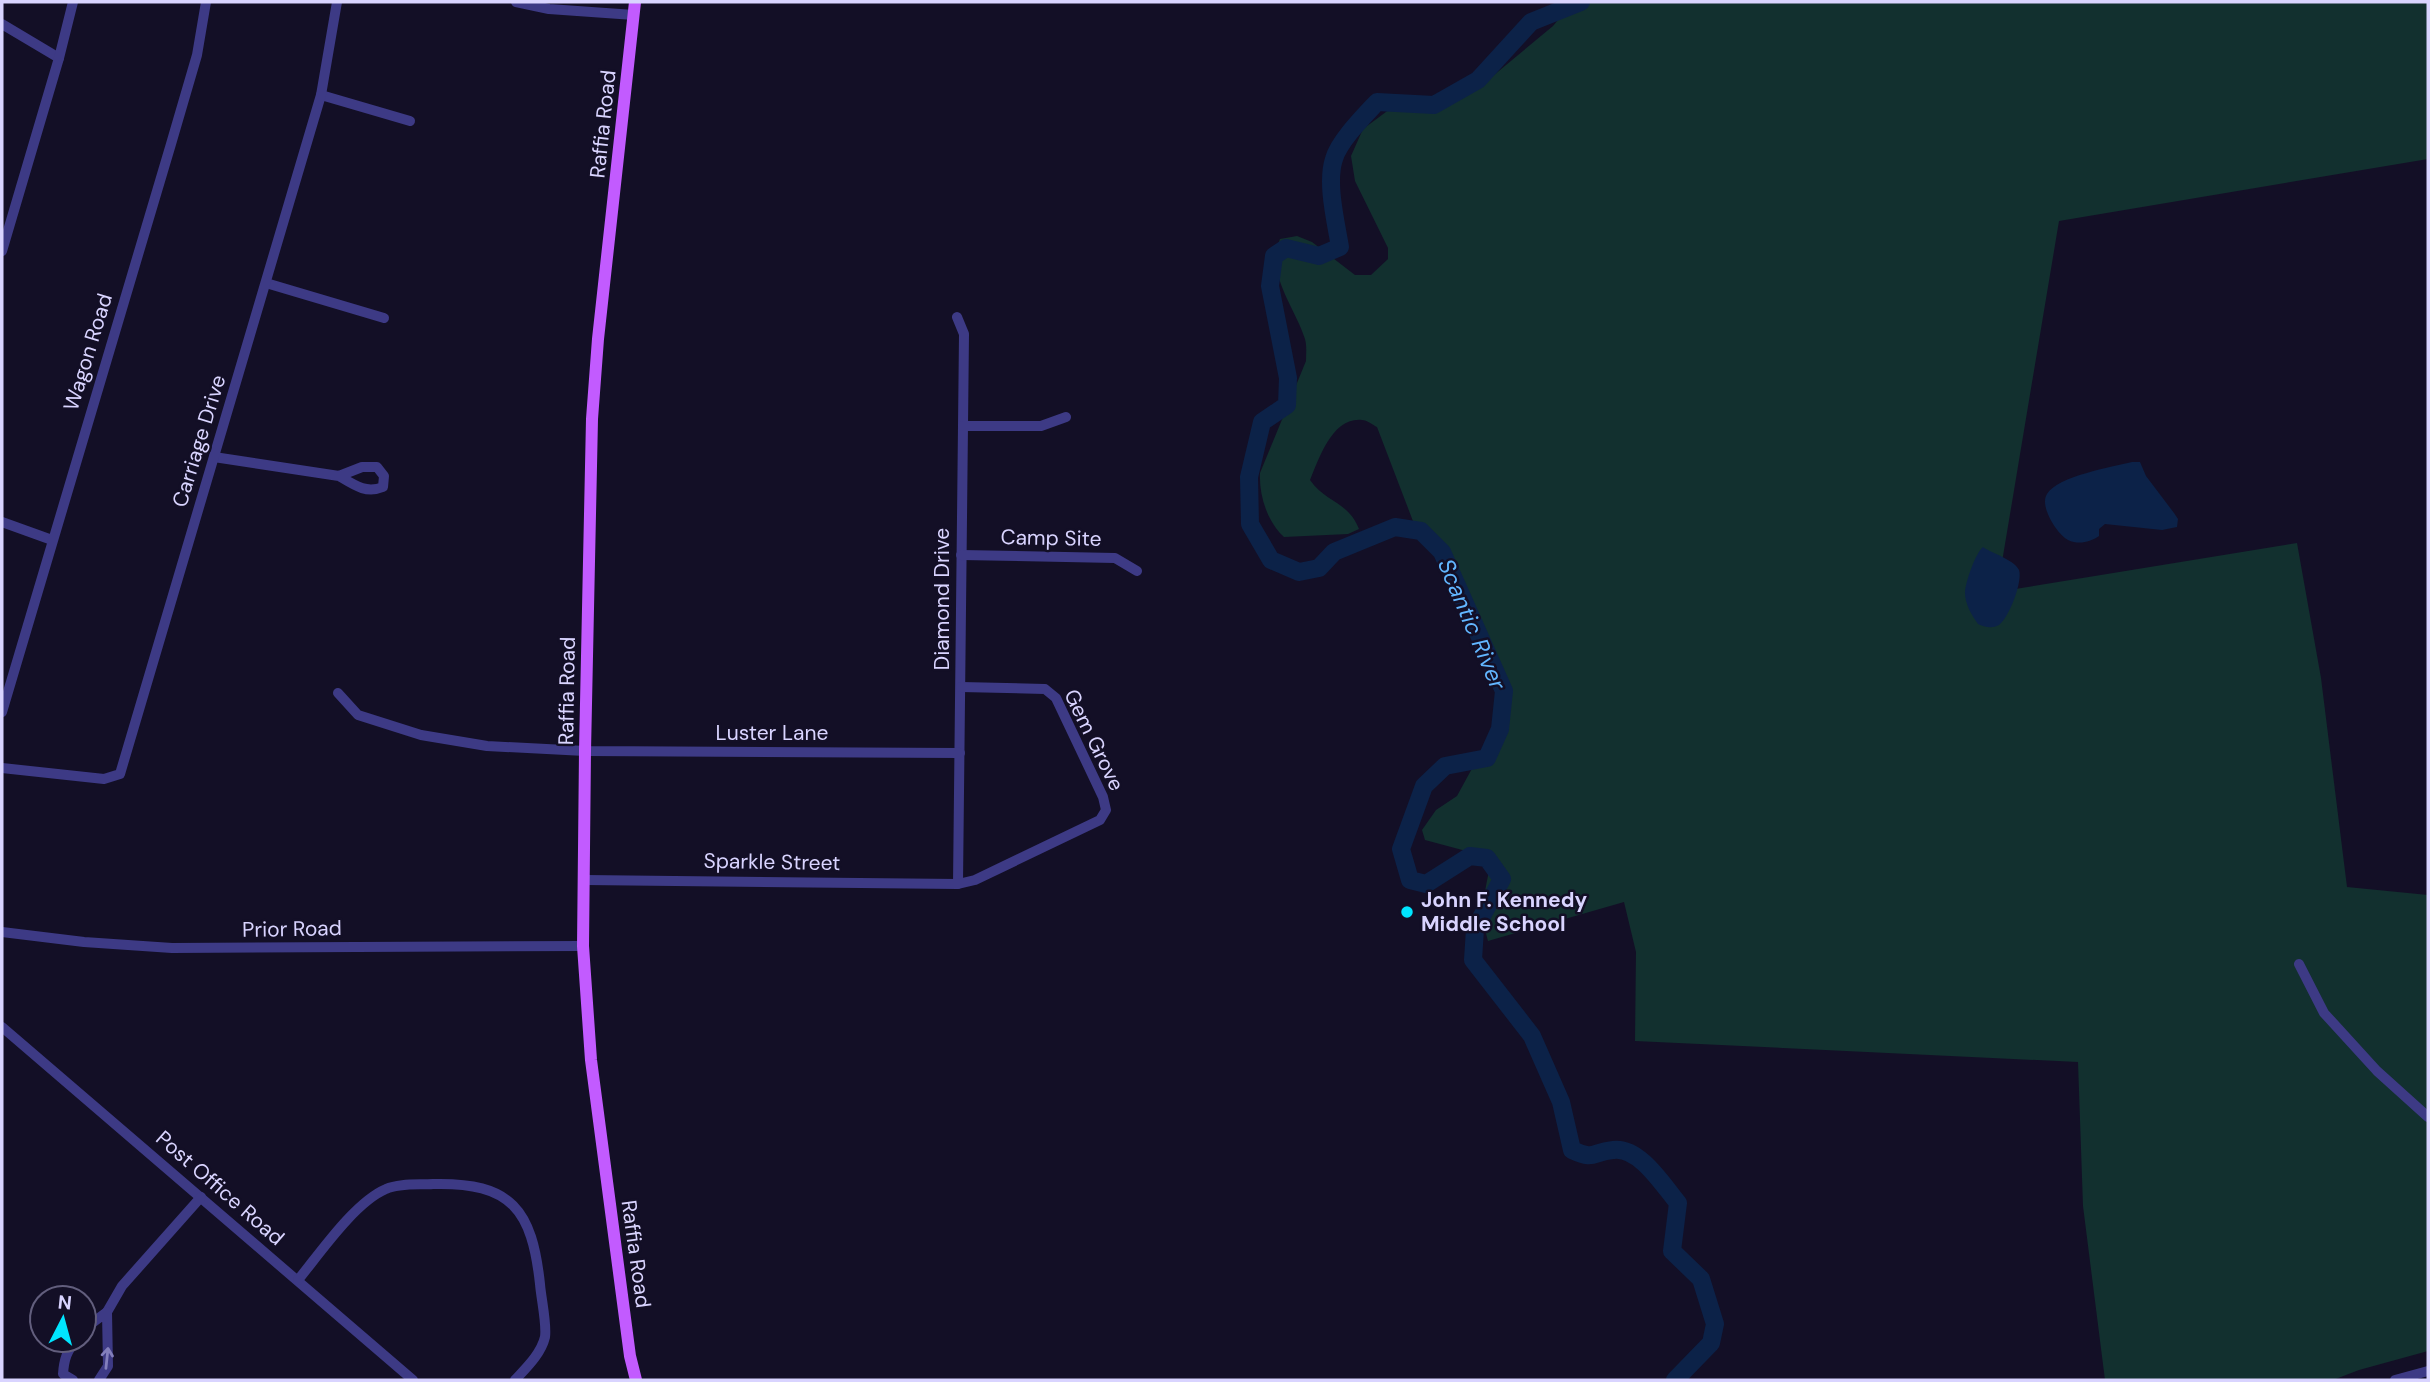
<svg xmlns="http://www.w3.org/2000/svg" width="2430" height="1382" viewBox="0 0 2430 1382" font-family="'DM Sans',sans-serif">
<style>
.green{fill:#12302f}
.water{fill:#0c2248}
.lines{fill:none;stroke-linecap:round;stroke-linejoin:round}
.river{stroke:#0c2248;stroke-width:18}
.minor{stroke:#3d3a85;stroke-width:10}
.major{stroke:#c25bff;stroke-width:12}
.oneway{stroke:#837fbc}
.poi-dot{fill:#00e5ff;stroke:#130f26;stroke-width:2.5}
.labels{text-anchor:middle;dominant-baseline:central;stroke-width:5;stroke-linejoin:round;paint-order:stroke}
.street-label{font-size:21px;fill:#d9d4ff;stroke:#130f26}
.poi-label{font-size:21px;font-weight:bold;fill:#d9d4ff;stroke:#130f26;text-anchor:start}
.water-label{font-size:23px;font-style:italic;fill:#62b6ff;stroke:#130f26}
</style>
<rect width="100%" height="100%" fill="#130f26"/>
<path class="green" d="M1573 2H2428V159L2059 221 1997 592 2297 543 2321 678 2347 887 2428 895V1351L2359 1370 2333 1380H2105L2083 1206 2078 1062 1635 1041 1636 952 1624 902 1488 941C1480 915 1484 893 1490 867L1481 855 1425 840 1422 830 1436 810 1457 796 1481 752 1499 745 1508 732V715L1494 653 1474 611 1452 584 1450 574 1416 529 1377 427C1373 425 1367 420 1362 420 1332 417 1319 459 1310 480 1326 503 1348 501 1359 529L1348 534 1284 537C1267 521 1259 496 1260 473L1306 361C1306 354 1307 346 1305 339 1295 307 1265 273 1280 239L1297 236 1312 242 1355 275H1371L1388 259V248L1355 181 1351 156 1363 129 1390 109 1426 99 1464 94 1494 75 1553 26Z"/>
<g class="water">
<path d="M2132 462H2140L2146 476 2174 513 2178 519 2177 527 2162 530 2105 524 2099 529V536C2090 542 2079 545 2068 540 2057 534 2039 506 2047 494 2058 476 2112 467 2132 462Z"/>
<path d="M1983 547C1991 553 2015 560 2019 570 2023 581 2009 618 1999 625 1992 629 1984 627 1978 624 1972 616 1965 604 1965 593 1965 583 1976 552 1983 547Z"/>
</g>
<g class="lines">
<path class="river" d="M1581 2 1531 22 1478 80 1434 105 1377 102C1364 116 1339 141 1334 159 1326 183 1336 222 1340 247L1319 256 1286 248 1274 256 1270 286 1288 378 1287 405 1262 422 1249 477 1250 524 1271 560 1299 572 1319 568 1334 552 1395 527 1421 531 1442 552 1504 691 1500 729 1487 758 1445 766 1424 786 1401 849 1410 880 1426 884 1470 856 1487 858 1502 879 1475 929 1473 960 1532 1036 1561 1102 1572 1150C1596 1161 1591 1152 1613 1150 1639 1146 1663 1185 1678 1203L1672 1251 1701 1279 1715 1324 1711 1343 1675 1380"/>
<g class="minor">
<polyline points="516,2 549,9 634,15"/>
<polyline points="2,24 59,58"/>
<polyline points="321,95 410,121"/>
<polyline points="2,251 59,58 73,2"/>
<polyline points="266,283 384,318"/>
<polyline points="957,317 964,334 958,884"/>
<polyline points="963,426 1041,426 1066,417"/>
<path d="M214 457 339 476C354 485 366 494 383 487L384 476 377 467H362L339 476"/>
<polyline points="2,522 52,540"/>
<polyline points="961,555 1115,558 1137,571"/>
<polyline points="338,693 358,715 421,735 487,746 585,751 960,753"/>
<polyline points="2,712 171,144 197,55 206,2"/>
<polyline points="2,768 104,779 120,774 321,95 337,2"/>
<polyline points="585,880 958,884 975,880 1100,820 1106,810 1103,797 1056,698 1045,689 961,687"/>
<polyline points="2,932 84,942 172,948 583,946"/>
<polyline points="2299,964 2324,1013 2377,1071 2428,1117"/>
<polyline points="2,1027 413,1380"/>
<path d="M298 1280C320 1253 355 1202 386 1189 399 1183 419 1185 433 1184 512 1182 532 1210 540 1284 541 1298 547 1324 545 1337 541 1354 526 1368 515 1380"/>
<polyline points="107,1312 122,1286 201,1197"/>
<polyline points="84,1329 107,1312 108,1366 99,1380"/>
<path d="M73 1380 63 1374C64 1359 67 1351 76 1340"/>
<polyline points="2395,1380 2428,1371"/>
</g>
<polyline class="major" points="635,2 598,339 592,419 585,751 583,946 591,1060 630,1356 636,1380"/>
</g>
<defs><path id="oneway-shaft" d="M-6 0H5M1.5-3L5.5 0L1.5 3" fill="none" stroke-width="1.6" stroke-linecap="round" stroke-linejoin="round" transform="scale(1.75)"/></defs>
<use class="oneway" href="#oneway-shaft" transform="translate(107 1358) rotate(-84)"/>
<circle class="poi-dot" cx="1407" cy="912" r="7"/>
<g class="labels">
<g class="street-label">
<text transform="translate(603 124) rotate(-84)">Raffia Road</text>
<text transform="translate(88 352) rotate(-73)">Wagon Road</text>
<text transform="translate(199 441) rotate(-73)">Carriage Drive</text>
<text transform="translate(1051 538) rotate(1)">Camp Site</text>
<text transform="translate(942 599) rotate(-90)">Diamond Drive</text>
<text transform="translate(567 691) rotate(-89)">Raffia Road</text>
<text x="772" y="733">Luster Lane</text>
<text transform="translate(1094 740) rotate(64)">Gem Grove</text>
<text transform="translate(772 862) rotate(1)">Sparkle Street</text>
<text transform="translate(292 929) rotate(-1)">Prior Road</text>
<text transform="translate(220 1188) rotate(41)">Post Office Road</text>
<text transform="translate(636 1254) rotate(82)">Raffia Road</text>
</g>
<g class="poi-label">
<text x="1421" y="900">John F. Kennedy<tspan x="1421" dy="24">Middle School</tspan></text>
</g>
<g class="water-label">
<text transform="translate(1472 624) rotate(67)">Scantic River</text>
</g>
</g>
<rect width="2430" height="1382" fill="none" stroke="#d9d4ff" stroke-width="7"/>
<g transform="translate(63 1319) rotate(6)"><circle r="33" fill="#130f26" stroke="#625e7d" stroke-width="2"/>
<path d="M0-5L12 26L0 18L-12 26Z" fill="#00e5ff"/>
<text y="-10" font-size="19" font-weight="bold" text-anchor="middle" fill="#d9d4ff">N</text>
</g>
</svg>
